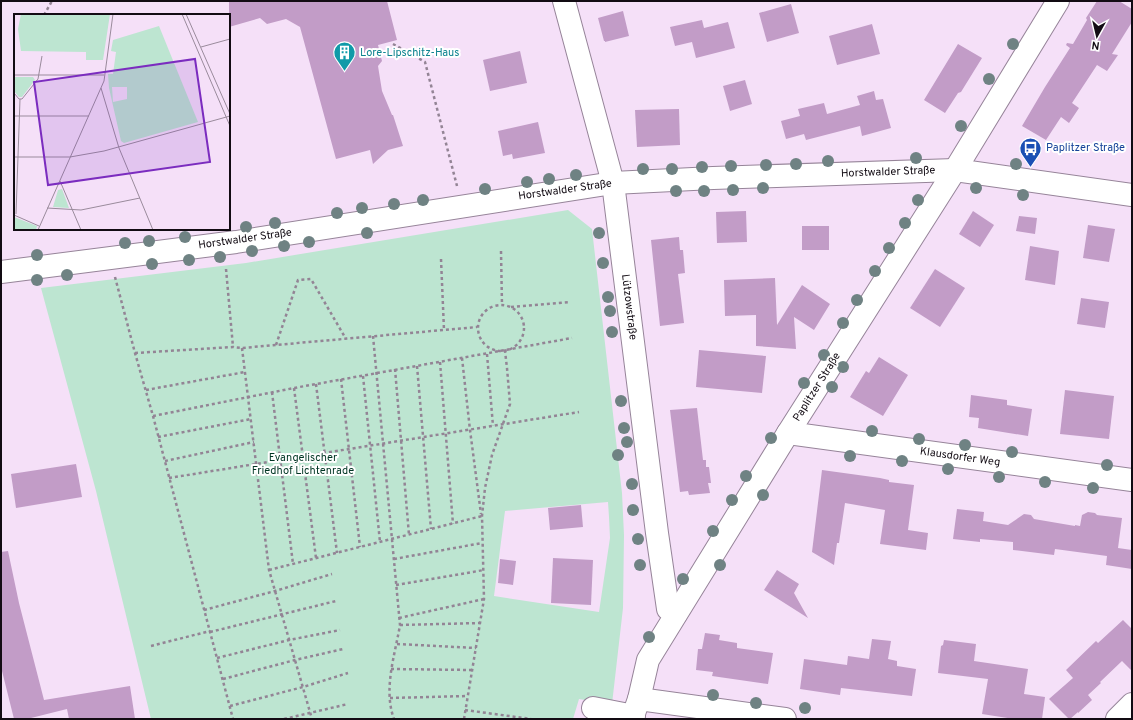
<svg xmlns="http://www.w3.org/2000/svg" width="1133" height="720" viewBox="0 0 1133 720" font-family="Overpass,sans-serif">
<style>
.green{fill:#bde5d1;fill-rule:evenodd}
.building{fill:#c29cc7}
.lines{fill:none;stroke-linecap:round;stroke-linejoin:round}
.minor-casing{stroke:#968499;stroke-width:24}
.path{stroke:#938495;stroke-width:2.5;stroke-dasharray:3 3;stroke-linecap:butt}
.minor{stroke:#fff;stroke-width:22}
.tree{fill:#6f8283}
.labels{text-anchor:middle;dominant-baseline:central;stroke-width:4;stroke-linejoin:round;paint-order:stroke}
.culture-label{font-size:11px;fill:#0d838f;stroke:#fff;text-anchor:start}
.transit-label{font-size:11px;fill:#164399;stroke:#fff;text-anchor:start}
.street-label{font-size:11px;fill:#120b13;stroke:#fff}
.park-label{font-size:11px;fill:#013624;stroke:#fff}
.inset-road{fill:none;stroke:#9a8b9c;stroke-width:1}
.view{fill:#7b2cbf;fill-opacity:0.15;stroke:#7b2cbf;stroke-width:2}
.inset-edge{fill:none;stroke:#120b13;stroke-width:2}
</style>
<rect width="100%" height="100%" fill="#f5e0f8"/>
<path class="green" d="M568 210 592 229 622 493 624 535 623 608 612 704 579 699 573 719H151L96 491 41 288 246 263ZM608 502 609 517 610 538 599 612 494 596 505 511Z"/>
<g class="building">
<polygon points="229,1 387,1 397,40 378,45 382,61 378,66 382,91 392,115 393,115 403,146 388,150 373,164 370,150 336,159 300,27 286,19 267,24 260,18 229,27"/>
<polygon points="1097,1 1119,1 1132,9 1132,22 1112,54 1118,55 1107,71 1097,65 1072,103 1079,108 1069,123 1061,117 1046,140 1022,126 1045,87 1070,48 1066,45 1067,43 1073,44 1087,20 1086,18"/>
<polygon points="791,4 799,33 767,42 759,13"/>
<polygon points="623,11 629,36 605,42 605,41 604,41 598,18"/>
<polygon points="702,20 704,28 728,22 735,48 696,58 692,42 675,46 670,27"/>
<polygon points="872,24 880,54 837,65 829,36"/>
<polygon points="958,44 982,58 961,92 958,93 945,113 924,100"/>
<polygon points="520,51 527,83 490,91 483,60"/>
<polygon points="745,80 752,104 730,111 723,86"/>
<polygon points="874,91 876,100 883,99 891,128 862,136 860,126 806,140 804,134 786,139 781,121 800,116 798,109 824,103 827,114 860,105 857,96"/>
<polygon points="679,109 680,145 637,147 635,110"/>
<polygon points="538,122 545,153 513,159 512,154 503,156 498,131"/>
<polygon points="746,211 747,242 717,243 716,212"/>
<polygon points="973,211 994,225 980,247 959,234"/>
<polygon points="1019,216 1037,218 1035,234 1016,231"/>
<polygon points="1088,225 1115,229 1109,262 1083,258"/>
<rect x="802" y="226" width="27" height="24"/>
<polygon points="679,237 680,250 683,250 685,273 678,274 684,323 660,326 651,240"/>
<polygon points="1030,246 1059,251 1055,285 1025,280"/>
<polygon points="935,269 965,288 940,327 910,308"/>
<polygon points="775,278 777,325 802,285 830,304 814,330 794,317 796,349 756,346 756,315 725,316 724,280"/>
<polygon points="1081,298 1109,302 1105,328 1077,324"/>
<polygon points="699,350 766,356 762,393 696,387"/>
<polygon points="879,357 908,375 883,416 850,397 866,371 869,373"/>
<polygon points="1065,390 1114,396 1109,439 1060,434"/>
<polygon points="971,395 1007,400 1007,405 1032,409 1028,436 978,428 979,418 969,417"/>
<polygon points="697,408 703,460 706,460 706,467 709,467 711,483 708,483 710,493 689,495 688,491 680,492 670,410"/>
<polygon points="76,464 82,497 16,508 11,474"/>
<polygon points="822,470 880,478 889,480 889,482 914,485 908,530 928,533 926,550 880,544 885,510 845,503 839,543 837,543 834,565 812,552"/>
<polygon points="581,505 583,527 550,530 548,508"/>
<polygon points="957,509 984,512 983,521 1008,525 1024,514 1031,515 1034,519 1075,526 1075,525 1080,526 1082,515 1088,512 1095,513 1097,515 1122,518 1118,548 1132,550 1132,569 1106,565 1107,556 1055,549 1054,555 1013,550 1013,542 980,539 980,542 953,539"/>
<polygon points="8,551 19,603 44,700 130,686 135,719 69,719 67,709 27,719 14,719 1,667 1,552"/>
<polygon points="553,558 593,560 591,605 551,603"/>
<polygon points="500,559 516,561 513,585 498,583"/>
<polygon points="777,570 799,584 794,593 808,618 764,590"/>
<polygon points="1123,620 1132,629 1132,671 1122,661 1100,682 1101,683 1088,695 1092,700 1078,713 1078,712 1070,719 1069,719 1049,699 1073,678 1066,670 1096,641 1098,643"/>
<polygon points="705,633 720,635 719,640 737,643 737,648 773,653 768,684 712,676 713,672 696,670 698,649 702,649"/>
<polygon points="872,639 891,641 888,659 897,661 897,666 916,669 912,696 841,688 840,695 800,689 804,659 847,665 848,656 869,659"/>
<polygon points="944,640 976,644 974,661 1028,669 1024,694 1045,697 1042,719 1014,719 982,714 988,679 938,673 941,646 943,645"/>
</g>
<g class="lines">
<defs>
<g id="minor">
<polyline points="564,1 613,183 657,533 668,609 676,614"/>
<polyline points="1,272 236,242 613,183 713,178 955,170 1132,195"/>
<polyline points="788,433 1132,480"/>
<polyline points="639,699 785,719"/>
<polyline points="593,708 634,716"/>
<polyline points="632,719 639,699 648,660 788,433 955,170 1058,1"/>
<polyline points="1117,719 1132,704"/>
</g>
</defs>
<use href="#minor" class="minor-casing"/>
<g class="path">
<polyline points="44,15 52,1"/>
<polyline points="393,44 425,62 457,186"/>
<polyline points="501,251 502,305"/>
<polyline points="441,259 444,330"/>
<polyline points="226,269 233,347"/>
<polyline points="115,277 135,353 153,416 233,719"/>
<circle cx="501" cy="328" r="23"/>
<polyline points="511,307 570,302"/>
<path d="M373 336 400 625C395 655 383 689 394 719"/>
<polyline points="276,345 298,280 311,279 346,339"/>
<polyline points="242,348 269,570 312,719"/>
<polyline points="135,353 233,347 242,348 477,327"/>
<polyline points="487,354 493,426"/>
<polyline points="462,358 470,430 481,514"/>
<polyline points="440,362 453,524"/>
<polyline points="417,366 431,529"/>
<polyline points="395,369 409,535"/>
<polyline points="363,376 380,542"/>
<polyline points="341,379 360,547"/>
<polyline points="316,384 337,553"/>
<polyline points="294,388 316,558"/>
<polyline points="146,390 245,372"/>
<polyline points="272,392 293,564"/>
<polyline points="153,416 294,388 572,338"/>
<polyline points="158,437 251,419"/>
<polyline points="165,461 254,442"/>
<polyline points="169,478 579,412"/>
<polyline points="394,559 482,543"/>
<polyline points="269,570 482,516"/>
<polyline points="396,585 484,570"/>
<polyline points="204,610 275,591 332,574"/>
<polyline points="399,618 484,599"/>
<polyline points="400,625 480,623"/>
<polyline points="210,632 336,601"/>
<polyline points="397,644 476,648"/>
<polyline points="151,646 210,631"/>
<polyline points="217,658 289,640 340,630"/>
<polyline points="391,669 472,670"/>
<polyline points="223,679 295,660 343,649"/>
<polyline points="390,698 467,696"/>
<polyline points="230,706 303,687 348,673"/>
<polyline points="465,710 531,719"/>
<polyline points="284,719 348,704"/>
<polyline points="464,719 484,599 482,516 485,488 492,455 510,404 507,368 505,351"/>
</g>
<use href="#minor" class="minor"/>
</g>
<g class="tree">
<circle cx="1013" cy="44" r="6"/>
<circle cx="989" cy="79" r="6"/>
<circle cx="961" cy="126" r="6"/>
<circle cx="916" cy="158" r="6"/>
<circle cx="828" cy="161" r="6"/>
<circle cx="796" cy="164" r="6"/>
<circle cx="1016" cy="164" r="6"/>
<circle cx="766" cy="165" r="6"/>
<circle cx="731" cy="166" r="6"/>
<circle cx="702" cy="167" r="6"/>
<circle cx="643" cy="169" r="6"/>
<circle cx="672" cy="169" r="6"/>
<circle cx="576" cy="175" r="6"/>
<circle cx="549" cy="179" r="6"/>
<circle cx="527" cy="182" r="6"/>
<circle cx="763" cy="188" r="6"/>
<circle cx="976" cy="188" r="6"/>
<circle cx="485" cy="189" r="6"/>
<circle cx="733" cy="190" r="6"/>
<circle cx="676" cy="191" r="6"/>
<circle cx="704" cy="191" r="6"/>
<circle cx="1023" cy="195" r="6"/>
<circle cx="423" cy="200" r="6"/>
<circle cx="918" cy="200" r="6"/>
<circle cx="394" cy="204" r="6"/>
<circle cx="362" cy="208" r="6"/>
<circle cx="337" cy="213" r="6"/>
<circle cx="275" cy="223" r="6"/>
<circle cx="905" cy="223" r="6"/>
<circle cx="246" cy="227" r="6"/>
<circle cx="367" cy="233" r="6"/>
<circle cx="599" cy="233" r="6"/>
<circle cx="185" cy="237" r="6"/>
<circle cx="149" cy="241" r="6"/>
<circle cx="309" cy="242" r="6"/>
<circle cx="125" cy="243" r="6"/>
<circle cx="284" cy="246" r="6"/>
<circle cx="889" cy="248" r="6"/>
<circle cx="252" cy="251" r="6"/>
<circle cx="37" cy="255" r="6"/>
<circle cx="220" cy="257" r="6"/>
<circle cx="189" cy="260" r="6"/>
<circle cx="603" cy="263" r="6"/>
<circle cx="152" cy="264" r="6"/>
<circle cx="875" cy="271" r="6"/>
<circle cx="67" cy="275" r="6"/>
<circle cx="37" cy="280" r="6"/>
<circle cx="608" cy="297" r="6"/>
<circle cx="857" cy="300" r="6"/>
<circle cx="610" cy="311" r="6"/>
<circle cx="843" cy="323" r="6"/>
<circle cx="612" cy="332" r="6"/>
<circle cx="824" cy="355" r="6"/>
<circle cx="843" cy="367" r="6"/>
<circle cx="804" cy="383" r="6"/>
<circle cx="832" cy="387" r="6"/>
<circle cx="621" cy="401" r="6"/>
<circle cx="624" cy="428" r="6"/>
<circle cx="872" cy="431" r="6"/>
<circle cx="771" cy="438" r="6"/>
<circle cx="919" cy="439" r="6"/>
<circle cx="627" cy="442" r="6"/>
<circle cx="965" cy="445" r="6"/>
<circle cx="1012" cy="452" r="6"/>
<circle cx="618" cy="455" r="6"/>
<circle cx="850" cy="456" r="6"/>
<circle cx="902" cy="461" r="6"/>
<circle cx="1107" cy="465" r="6"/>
<circle cx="948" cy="469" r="6"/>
<circle cx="746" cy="476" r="6"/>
<circle cx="999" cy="477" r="6"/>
<circle cx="1045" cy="482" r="6"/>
<circle cx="632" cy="484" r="6"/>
<circle cx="1093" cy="488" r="6"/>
<circle cx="763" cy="495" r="6"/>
<circle cx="732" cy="500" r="6"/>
<circle cx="633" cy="510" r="6"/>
<circle cx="713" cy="531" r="6"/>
<circle cx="638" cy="539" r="6"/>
<circle cx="640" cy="565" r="6"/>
<circle cx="720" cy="565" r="6"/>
<circle cx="683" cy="579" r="6"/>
<circle cx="649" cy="637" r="6"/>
<circle cx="713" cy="695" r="6"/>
<circle cx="756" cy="703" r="6"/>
<circle cx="805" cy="708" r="6"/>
</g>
<defs>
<symbol id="building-pin" viewBox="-11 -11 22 30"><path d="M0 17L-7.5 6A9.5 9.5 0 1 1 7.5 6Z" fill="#0f9aa8" stroke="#fff"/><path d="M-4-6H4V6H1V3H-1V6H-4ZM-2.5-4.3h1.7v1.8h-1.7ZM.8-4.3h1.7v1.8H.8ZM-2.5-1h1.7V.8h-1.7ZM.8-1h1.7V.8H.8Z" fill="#fff"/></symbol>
<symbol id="bus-pin" viewBox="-11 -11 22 30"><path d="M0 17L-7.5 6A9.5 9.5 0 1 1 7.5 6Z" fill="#1a4fb4" stroke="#fff"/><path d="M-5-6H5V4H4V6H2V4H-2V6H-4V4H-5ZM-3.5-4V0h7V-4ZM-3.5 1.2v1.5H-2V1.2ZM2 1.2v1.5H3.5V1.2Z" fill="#fff"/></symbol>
</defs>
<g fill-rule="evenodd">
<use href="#building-pin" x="332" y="40" width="25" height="34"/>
<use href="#bus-pin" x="1018" y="136" width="25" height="34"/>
</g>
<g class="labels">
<g class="culture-label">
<text x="360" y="53">Lore-Lipschitz-Haus</text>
</g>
<g class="transit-label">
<text x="1046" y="148">Paplitzer Straße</text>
</g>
<g class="street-label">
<text transform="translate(888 172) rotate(-2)">Horstwalder Straße</text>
<text transform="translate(565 190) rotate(-8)">Horstwalder Straße</text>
<text transform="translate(245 239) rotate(-8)">Horstwalder Straße</text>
<text transform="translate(629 307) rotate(83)">Lützowstraße</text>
<text transform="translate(817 387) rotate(-58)">Paplitzer Straße</text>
<text transform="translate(960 457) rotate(8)">Klausdorfer Weg</text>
</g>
<g class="park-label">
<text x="303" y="458">Evangelischer<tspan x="303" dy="13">Friedhof Lichtenrade</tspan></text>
</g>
</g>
<g transform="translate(14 14)">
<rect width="216" height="216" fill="#f5e0f8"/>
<path d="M7 0H96L89 46H72V38L7 37 4 15ZM145 12 184 108 110 129 107 127 95 74 94 60H99L102 38 97 37 99 26ZM98 73H113V85L99 88ZM0 63H19L21 66 8 83H5L0 77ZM48 175 55 194 39 193 44 176ZM0 203 23 212 22 216H0Z" fill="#bde5d1" fill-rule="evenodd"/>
<path class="inset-road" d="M168 0 216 112M172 0 216 100M187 33 216 25M0 61H90M87 74 105 134 139 216M0 79 5 85H8L24 65 28 42M0 102H75M0 143H56L90 137 216 102M46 167 67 216M33 194 67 196 126 184M2 200 6 85M0 201 25 212M24 216 90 67 99 0"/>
<path class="view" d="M181 45 196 148 34 171 20 68Z"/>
<rect width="216" height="216" class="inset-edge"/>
</g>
<rect width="1133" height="720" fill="none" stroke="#120b13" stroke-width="4"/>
<g transform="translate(1097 36) rotate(188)" stroke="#ffffff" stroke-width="3" paint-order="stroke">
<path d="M0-3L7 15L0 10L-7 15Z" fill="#120b13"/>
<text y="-6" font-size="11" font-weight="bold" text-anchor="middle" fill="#120b13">N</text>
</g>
</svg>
